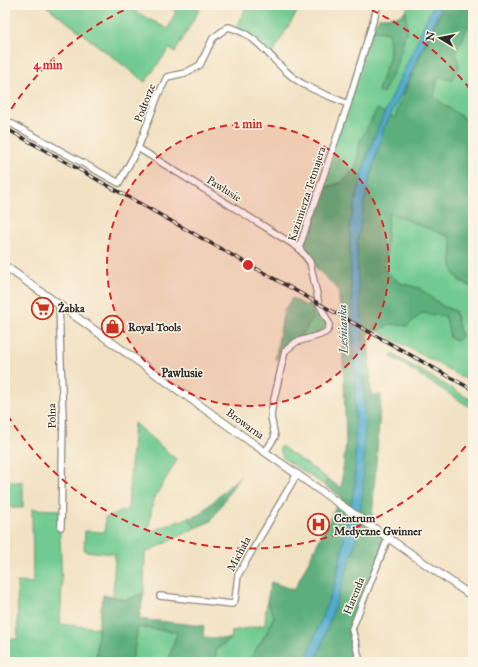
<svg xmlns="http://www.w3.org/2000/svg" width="478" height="667" viewBox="0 0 478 667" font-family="'IM FELL Great Primer',serif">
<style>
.green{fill:#6fca91;stroke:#4d7a5e}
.forest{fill:#5bae7b;stroke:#436c53}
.water{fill:#4faccd;stroke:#3d6c7c}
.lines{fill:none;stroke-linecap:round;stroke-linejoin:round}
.minor-casing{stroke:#8e8678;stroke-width:8}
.tertiary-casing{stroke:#8e8678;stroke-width:9}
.minor{stroke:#fff;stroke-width:5.5}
.tertiary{stroke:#fff;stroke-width:7}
.rail-casing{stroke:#2b2b2b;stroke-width:3.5}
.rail{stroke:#fcf5e5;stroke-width:2;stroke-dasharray:6;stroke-linecap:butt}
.ring{fill:none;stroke:#d62828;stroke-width:2;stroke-dasharray:7 5}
.labels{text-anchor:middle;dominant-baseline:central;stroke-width:3;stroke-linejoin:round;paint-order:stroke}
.street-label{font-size:11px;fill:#2b2b2b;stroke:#fcf5e5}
.poi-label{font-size:11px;font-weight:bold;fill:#2b2b2b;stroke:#fcf5e5;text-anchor:start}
.water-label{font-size:12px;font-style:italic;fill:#385864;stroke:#fcf5e5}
.neighbourhood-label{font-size:12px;font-weight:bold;fill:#2b2b2b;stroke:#fcf5e5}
.centre{fill:#d62828;stroke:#fcf5e5;stroke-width:2}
.ring-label{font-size:12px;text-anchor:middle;font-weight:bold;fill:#d62828;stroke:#fcf5e5;stroke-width:3;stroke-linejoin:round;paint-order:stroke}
</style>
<rect width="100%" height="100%" fill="#fcf5e5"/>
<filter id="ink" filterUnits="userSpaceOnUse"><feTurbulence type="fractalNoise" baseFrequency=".025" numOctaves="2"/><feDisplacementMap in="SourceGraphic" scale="8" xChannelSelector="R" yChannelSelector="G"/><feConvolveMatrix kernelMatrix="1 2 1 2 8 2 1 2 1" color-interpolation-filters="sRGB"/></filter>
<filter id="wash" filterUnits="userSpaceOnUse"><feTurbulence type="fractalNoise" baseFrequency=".012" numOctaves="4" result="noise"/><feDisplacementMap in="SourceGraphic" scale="16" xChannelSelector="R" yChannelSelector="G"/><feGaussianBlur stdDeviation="0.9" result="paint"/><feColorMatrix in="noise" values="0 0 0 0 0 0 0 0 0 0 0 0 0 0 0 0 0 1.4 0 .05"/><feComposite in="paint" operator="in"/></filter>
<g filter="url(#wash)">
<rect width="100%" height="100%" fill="#f2e2c4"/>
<g class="green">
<polygon points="45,5 123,5 168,29 176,11 165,5 202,5 175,52 169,49 145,82"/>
<polygon points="247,5 301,5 271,56 236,29"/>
<path d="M409 5H445L430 33 407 83 395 118 360 141C359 149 359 159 356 166 350 180 334 188 320 186L370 30 389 33 390 55 378 91 383 93 407 29 406 10Z"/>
<polygon points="469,24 473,27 473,125 434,97 438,77 459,68 456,52"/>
<path d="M389 213 450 237 452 248 451 261 459 281 472 287 473 383 378 331 390 324 407 325 422 313 446 317 450 338 461 336 455 311 444 307 419 288 400 283 383 269C389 249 385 234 389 213Z"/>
<path d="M308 303 317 307 327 324C323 334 308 336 299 339L313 319 312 309 307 305Z"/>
<polygon points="392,354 473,401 473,409 390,356"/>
<polygon points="134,423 177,460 153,500 148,532 188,518 196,528 145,553 144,593 126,600 113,596 115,554 84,551 85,531 105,532 105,518 128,509"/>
<polygon points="281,446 328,479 324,485 283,458 279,448"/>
<polygon points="5,482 23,482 23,508 5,507"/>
<polygon points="32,509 59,510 62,586 60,624 98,628 96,662 5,662 5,639 18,639 17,582 33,583"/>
<polygon points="267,601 274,615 266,634 248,662 216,662 216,650 231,639 232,631 265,625"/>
<polygon points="137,627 177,632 168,662 132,662"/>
</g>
<g class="forest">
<path d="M445 5H473V27L469 25 456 52 459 68 451 80 438 77 434 97 473 125V296L472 287C442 274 456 262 450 237L389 213C385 234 388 250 383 269L400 283 419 288 444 307 455 311 461 336 457 341 450 338 446 317 422 313 407 326 390 324 378 331 368 332 371 395H381L372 518 374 528 388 538 352 628 355 645 347 662H248L266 634 274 616 267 601 271 582 294 590 341 497 324 485 328 479 341 488 346 441 342 330 344 319 340 308 338 289 310 262 299 248 320 186 328 187 342 183 356 167 360 141 377 109 395 118C409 79 425 42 445 5Z"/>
<polygon points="406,10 407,29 396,67 383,93 378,91 390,55 389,33 370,30 380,17 400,16"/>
<polygon points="292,298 312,309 313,319 299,339 290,342 283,349 279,358 275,360 284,310"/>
<polygon points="240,476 211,521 196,528 188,518 200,514"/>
<polygon points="144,593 139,619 204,626 203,637 231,639 216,649 216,662 168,662 177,632 138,627 132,662 96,662 98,628 103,595 126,600"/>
</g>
<polygon class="water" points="433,5 442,5 407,83 384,128 367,189 357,243 358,282 362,317 365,423 363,490 355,545 316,662 305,662 335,583 355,484 355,384 350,258 350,224 365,163 378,128"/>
</g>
<g filter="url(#ink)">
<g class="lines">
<defs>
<g id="minor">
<path d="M5 120 119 183 138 148 159 93 167 77 185 73 200 65 213 38 228 27C261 34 274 68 303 84 317 92 334 98 348 104"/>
<polyline points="138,148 299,248"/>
<polyline points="59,305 63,419 61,527"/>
<polyline points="265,452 275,437 271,417 272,408 285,351 296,342 320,335 326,332 329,328 329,323 319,304 310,262 299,248 348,104 378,5"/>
<polyline points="160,596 232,604 235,600 238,575 297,474"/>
<polyline points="360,662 352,629 388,538"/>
</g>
<polyline id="tertiary" points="5,266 265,452 473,597"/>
</defs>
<use href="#minor" class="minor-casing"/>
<use href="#tertiary" class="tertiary-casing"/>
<use href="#minor" class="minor"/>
<use href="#tertiary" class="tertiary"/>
<defs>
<polyline id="rail" points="5,128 473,390"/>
</defs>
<use href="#rail" class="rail-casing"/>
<use href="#rail" class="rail"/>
</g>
</g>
<circle cx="248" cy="265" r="141" fill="#d62828" fill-opacity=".12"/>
<g class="ring">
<circle cx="248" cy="265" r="141"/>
<path d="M473 437A283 283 0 0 1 5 411M5 119A283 283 0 0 1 135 5M361 5A283 283 0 0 1 473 93"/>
</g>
<defs>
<symbol id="supermarket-ring" viewBox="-11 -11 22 22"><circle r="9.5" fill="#fcf5e5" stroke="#c8321e" stroke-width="1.5"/><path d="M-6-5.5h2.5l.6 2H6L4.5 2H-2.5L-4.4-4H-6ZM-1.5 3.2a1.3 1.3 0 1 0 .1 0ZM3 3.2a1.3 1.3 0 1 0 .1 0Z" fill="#c8321e"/></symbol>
<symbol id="shop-ring" viewBox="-11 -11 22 22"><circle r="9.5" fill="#fcf5e5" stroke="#c8321e" stroke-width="1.5"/><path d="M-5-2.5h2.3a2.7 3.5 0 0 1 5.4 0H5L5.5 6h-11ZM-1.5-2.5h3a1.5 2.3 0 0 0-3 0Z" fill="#c8321e"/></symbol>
<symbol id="hospital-ring" viewBox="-11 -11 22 22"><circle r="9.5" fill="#fcf5e5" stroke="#c8321e" stroke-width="1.5"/><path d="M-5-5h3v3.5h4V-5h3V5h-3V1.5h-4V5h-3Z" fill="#c8321e"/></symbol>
</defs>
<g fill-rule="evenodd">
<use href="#supermarket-ring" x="30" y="296" width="25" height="25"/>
<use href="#shop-ring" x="100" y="314" width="25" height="25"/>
<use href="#hospital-ring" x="306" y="512" width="25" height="25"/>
</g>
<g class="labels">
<g class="street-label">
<text transform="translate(145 103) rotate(-69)">Podtorze</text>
<text transform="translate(224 189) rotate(32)">Pawlusie</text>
<text transform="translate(307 194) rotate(-72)">Kazimierza Tetmajera</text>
<text transform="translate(52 416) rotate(-91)">Polna</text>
<text transform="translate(245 424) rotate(36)">Browarna</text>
<text transform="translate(239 554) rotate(-62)">Michała</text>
<text transform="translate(354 596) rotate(-68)">Harenda</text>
</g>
<g class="poi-label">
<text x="58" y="308">Żabka</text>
<text x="128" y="327">Royal Tools</text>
<text x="334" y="518">Centrum<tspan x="334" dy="13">Medyczne Gwinner</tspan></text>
</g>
<g class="water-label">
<text transform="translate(343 329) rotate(-92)">Leśnianka</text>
</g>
<g class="neighbourhood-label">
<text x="182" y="373">Pawlusie</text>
</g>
</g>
<circle cx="248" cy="265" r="6" class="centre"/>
<g class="ring-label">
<text x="48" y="69">4 min</text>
<text x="248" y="128">2 min</text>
</g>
<rect width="478" height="667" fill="none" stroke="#fcf5e5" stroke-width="20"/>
<g transform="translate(440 38) rotate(280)" stroke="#fcf5e5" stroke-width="3" paint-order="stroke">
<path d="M0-3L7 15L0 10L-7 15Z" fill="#2b2b2b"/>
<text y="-6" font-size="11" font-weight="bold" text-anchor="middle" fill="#2b2b2b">N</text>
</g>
</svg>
